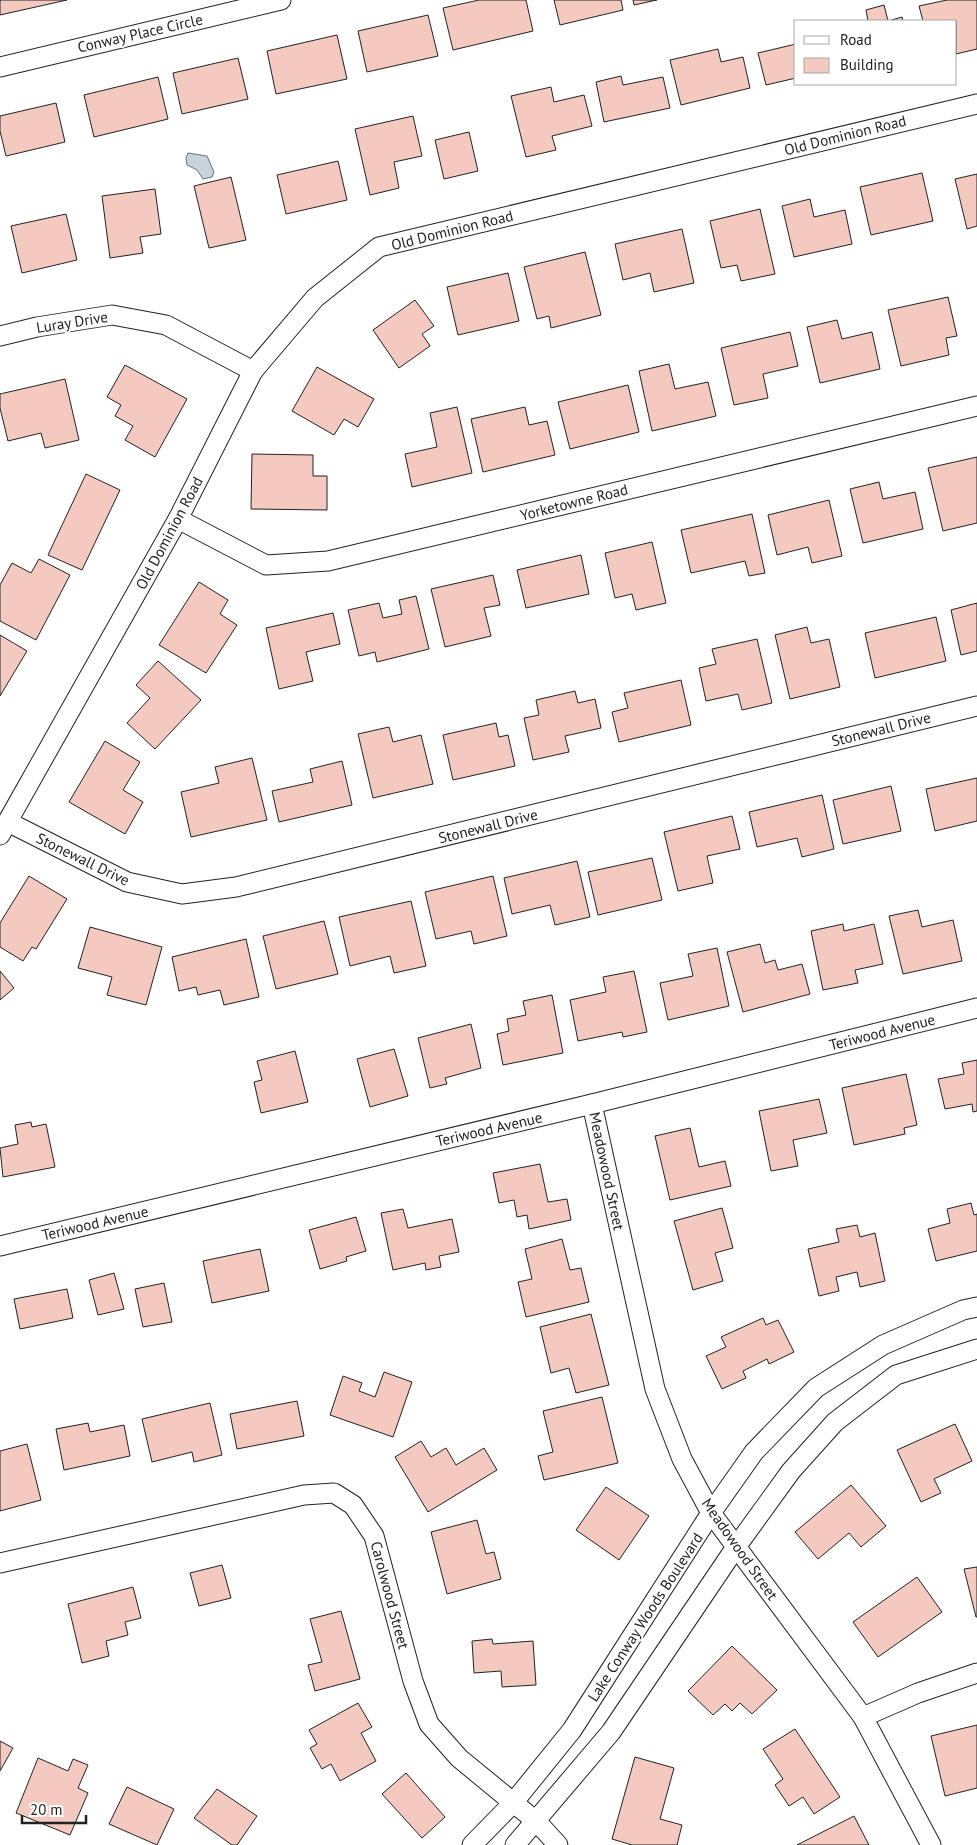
<svg xmlns="http://www.w3.org/2000/svg" width="977" height="1845" viewBox="0 0 977 1845" font-family="'PT Sans',sans-serif">
<style>
.water{fill:#c7d3dd;stroke:#6f6f6f}
.building{fill:#f3c9c0;stroke:#222}
.lines{fill:none;stroke-linecap:round;stroke-linejoin:round}
.minor-casing{stroke:#222;stroke-width:21}
.minor{stroke:#fff;stroke-width:19}
.labels{text-anchor:middle;dominant-baseline:central;stroke-width:4;stroke-linejoin:round;paint-order:stroke}
.street-label{font-size:15px;fill:#222;stroke:#fff}
</style>
<rect width="100%" height="100%" fill="#fff"/>
<polygon class="water" points="188,153 207,156 214,172 212,177 203,179 197,170 187,165 186,158"/>
<g class="building">
<polygon points="0,0 67,0 0,15"/>
<polygon points="479,0 526,0 533,31 453,50 443,8"/>
<polygon points="554,0 621,0 623,10 560,25"/>
<polygon points="633,0 657,0 634,5"/>
<polygon points="947,0 977,0 977,49 956,54 956,21 923,21 919,6"/>
<polygon points="884,5 888,21 902,17 903,21 868,21 866,10"/>
<polygon points="428,15 438,56 367,72 358,31"/>
<polygon points="337,35 347,79 276,94 267,51"/>
<polygon points="796,44 796,78 766,85 758,53"/>
<polygon points="718,49 721,62 743,57 750,88 681,105 670,60"/>
<polygon points="238,58 248,99 182,114 173,73"/>
<polygon points="621,76 623,85 663,77 670,108 604,122 596,82"/>
<polygon points="158,77 168,119 94,137 84,95"/>
<polygon points="551,87 554,102 584,95 592,126 552,136 556,150 526,157 511,96"/>
<polygon points="56,103 65,142 6,156 0,131 0,116"/>
<polygon points="413,116 422,156 394,162 399,188 370,195 355,129"/>
<polygon points="469,132 478,171 444,179 435,140"/>
<polygon points="338,161 347,200 286,214 277,175"/>
<polygon points="922,173 933,221 871,235 860,187"/>
<polygon points="977,174 977,226 967,229 955,179"/>
<polygon points="231,177 246,240 209,248 194,186"/>
<polygon points="155,189 161,234 140,237 143,253 110,258 102,196"/>
<polygon points="810,199 814,217 845,210 852,244 794,257 782,206"/>
<polygon points="760,209 775,274 741,281 737,265 721,268 710,221"/>
<polygon points="66,214 77,260 22,273 11,226"/>
<polygon points="682,229 694,283 654,292 650,273 623,280 615,244"/>
<polygon points="585,252 601,315 551,328 549,316 537,319 524,267"/>
<polygon points="508,273 519,321 458,335 447,287"/>
<polygon points="948,297 957,336 946,338 949,355 901,366 888,310"/>
<polygon points="415,300 434,326 422,334 430,346 399,368 373,330"/>
<polygon points="837,320 842,339 872,332 880,369 820,383 807,327"/>
<polygon points="790,332 798,366 763,374 768,398 734,405 721,348"/>
<polygon points="669,364 675,389 708,382 716,416 652,431 639,371"/>
<polygon points="125,365 187,399 155,457 125,440 133,426 115,416 121,405 107,397"/>
<polygon points="317,367 374,399 358,427 344,419 334,435 292,411"/>
<polygon points="65,379 79,440 45,448 41,433 8,441 0,408 0,394"/>
<polygon points="628,385 639,432 570,449 558,402"/>
<polygon points="457,407 472,473 412,487 405,454 437,447 430,413"/>
<polygon points="525,407 529,425 547,421 555,455 483,472 471,419"/>
<polygon points="252,454 313,455 313,476 327,476 327,510 251,509"/>
<polygon points="977,457 977,523 943,531 928,468"/>
<polygon points="86,474 120,490 82,570 48,555"/>
<polygon points="879,482 883,499 915,492 923,529 863,543 850,489"/>
<polygon points="829,500 842,556 812,563 808,547 777,555 768,515"/>
<polygon points="752,514 765,573 749,576 745,561 691,573 681,530"/>
<polygon points="652,542 666,603 636,610 632,594 615,598 605,553"/>
<polygon points="581,555 589,594 526,608 517,570"/>
<polygon points="39,559 70,575 36,640 0,621 0,585 12,563 31,573"/>
<polygon points="493,575 500,605 484,608 491,636 445,647 431,589"/>
<polygon points="199,582 228,600 220,614 237,625 206,673 159,645"/>
<polygon points="416,596 429,649 377,662 375,652 359,656 348,610 379,603 383,618 402,614 399,600"/>
<polygon points="977,603 977,651 961,655 951,610"/>
<polygon points="333,613 340,644 306,652 313,681 279,689 266,628"/>
<polygon points="936,617 946,661 875,678 865,633"/>
<polygon points="807,627 811,643 829,639 840,687 790,699 775,635"/>
<polygon points="0,635 27,651 0,696"/>
<polygon points="757,639 772,703 742,710 738,694 706,701 699,668 716,664 712,649"/>
<polygon points="158,661 201,700 155,749 127,723 150,698 136,685"/>
<polygon points="681,680 691,725 619,742 612,712 628,708 624,693"/>
<polygon points="575,691 578,703 595,699 601,728 565,736 569,752 533,760 524,718 539,715 536,700"/>
<polygon points="496,723 499,737 508,735 515,766 453,780 443,735"/>
<polygon points="389,727 393,742 421,735 433,784 373,798 358,734"/>
<polygon points="105,741 140,762 123,790 143,802 125,834 69,802"/>
<polygon points="252,758 267,820 191,837 181,792 219,783 215,767"/>
<polygon points="342,761 352,805 279,822 272,791 313,782 310,769"/>
<polygon points="977,778 977,821 935,831 926,789"/>
<polygon points="891,786 901,831 843,844 833,800"/>
<polygon points="822,795 834,849 802,857 797,838 757,847 749,812"/>
<polygon points="732,816 740,849 707,856 713,883 678,891 664,832"/>
<polygon points="652,858 662,900 598,915 588,872"/>
<polygon points="577,861 590,917 555,925 550,905 512,914 504,878"/>
<polygon points="29,876 67,899 36,949 32,947 23,961 0,947 0,923"/>
<polygon points="493,876 507,936 474,944 471,931 436,939 425,892"/>
<polygon points="411,901 426,966 394,973 390,956 350,966 339,917"/>
<polygon points="918,910 922,927 953,920 962,961 903,974 889,916"/>
<polygon points="324,921 338,974 276,989 263,936"/>
<polygon points="843,924 844,931 874,924 883,964 855,970 858,983 823,990 811,931"/>
<polygon points="90,927 162,947 146,1005 107,995 112,977 78,968"/>
<polygon points="246,939 259,997 224,1005 220,990 198,995 196,987 179,991 172,957"/>
<polygon points="760,944 765,963 775,960 778,970 802,964 810,994 743,1012 727,952"/>
<polygon points="717,948 729,1006 668,1020 660,983 693,976 688,954"/>
<polygon points="0,971 14,988 0,1000"/>
<polygon points="634,971 647,1032 623,1037 622,1032 578,1041 570,1000 606,992 603,977"/>
<polygon points="552,995 563,1053 503,1065 497,1034 509,1031 507,1019 526,1015 523,1001"/>
<polygon points="471,1024 481,1068 445,1078 447,1084 430,1088 418,1038"/>
<polygon points="394,1049 408,1096 370,1107 357,1059"/>
<polygon points="295,1051 308,1102 261,1113 254,1082 262,1080 257,1061"/>
<polygon points="977,1060 977,1111 973,1112 972,1104 945,1109 938,1079 964,1074 962,1063"/>
<polygon points="906,1074 917,1125 904,1128 905,1134 854,1145 842,1088"/>
<polygon points="819,1099 827,1133 793,1140 798,1166 771,1171 759,1111"/>
<polygon points="31,1122 32,1127 46,1124 55,1167 3,1177 0,1148 18,1144 15,1125"/>
<polygon points="690,1128 699,1167 725,1161 731,1186 670,1200 655,1136"/>
<polygon points="540,1164 548,1202 567,1199 571,1220 529,1229 527,1215 517,1217 514,1200 499,1203 493,1173"/>
<polygon points="971,1203 974,1215 977,1214 977,1251 936,1261 928,1229 950,1223 947,1209"/>
<polygon points="722,1208 733,1248 715,1253 723,1281 693,1290 674,1221"/>
<polygon points="403,1209 408,1228 452,1219 459,1252 439,1256 441,1267 426,1270 425,1263 393,1270 381,1213"/>
<polygon points="356,1217 366,1251 346,1257 347,1261 320,1269 309,1230"/>
<polygon points="857,1225 860,1237 875,1233 885,1281 860,1287 857,1272 836,1277 839,1291 819,1296 808,1249 839,1242 836,1229"/>
<polygon points="562,1239 570,1270 581,1268 589,1302 526,1317 518,1282 532,1279 525,1249"/>
<polygon points="260,1249 269,1291 212,1303 203,1261"/>
<polygon points="114,1273 124,1309 98,1315 89,1280"/>
<polygon points="164,1283 172,1322 143,1327 135,1289"/>
<polygon points="67,1289 73,1318 20,1329 14,1299"/>
<polygon points="591,1314 609,1385 576,1393 569,1368 551,1373 540,1327"/>
<polygon points="763,1318 766,1325 778,1320 794,1352 769,1364 767,1359 743,1371 746,1378 722,1389 706,1356 726,1347 721,1337"/>
<polygon points="384,1372 412,1382 393,1437 330,1415 343,1376 362,1383 359,1391 375,1397"/>
<polygon points="602,1397 618,1463 544,1480 538,1456 553,1452 543,1411"/>
<polygon points="297,1401 304,1436 237,1449 230,1414"/>
<polygon points="210,1403 222,1455 194,1462 192,1452 152,1462 142,1419"/>
<polygon points="88,1423 90,1432 124,1425 130,1456 64,1470 56,1429"/>
<polygon points="955,1424 972,1461 934,1479 941,1493 921,1502 897,1450"/>
<polygon points="421,1441 431,1457 446,1448 456,1465 484,1448 497,1470 428,1512 395,1457"/>
<polygon points="27,1444 41,1500 0,1511 0,1451"/>
<polygon points="851,1485 886,1526 861,1547 849,1533 818,1559 795,1532"/>
<polygon points="606,1487 649,1516 619,1560 576,1530"/>
<polygon points="477,1520 486,1554 494,1552 501,1579 447,1594 431,1532"/>
<polygon points="222,1565 231,1598 199,1606 190,1573"/>
<polygon points="977,1567 977,1617 976,1617 964,1569"/>
<polygon points="917,1577 942,1612 878,1657 853,1622"/>
<polygon points="133,1587 141,1618 125,1622 128,1635 106,1641 109,1656 82,1663 68,1604"/>
<polygon points="341,1611 360,1679 315,1691 308,1665 322,1662 310,1619"/>
<polygon points="492,1639 493,1644 533,1641 536,1685 502,1687 501,1671 474,1673 472,1641"/>
<polygon points="732,1646 777,1690 752,1714 740,1703 732,1711 725,1704 713,1715 688,1691"/>
<polygon points="358,1703 372,1727 361,1733 376,1761 340,1781 331,1764 322,1769 310,1748 317,1744 309,1730"/>
<polygon points="977,1725 977,1788 945,1796 931,1736"/>
<polygon points="795,1729 840,1797 814,1814 803,1797 789,1806 775,1785 783,1779 763,1749"/>
<polygon points="0,1741 13,1748 0,1771"/>
<polygon points="635,1757 674,1768 660,1819 682,1825 677,1845 632,1845 612,1839"/>
<polygon points="38,1758 68,1771 73,1759 88,1765 78,1788 88,1793 70,1835 16,1813"/>
<polygon points="406,1773 445,1817 422,1838 382,1794"/>
<polygon points="127,1787 174,1809 157,1845 109,1824"/>
<polygon points="217,1789 257,1816 237,1845 232,1845 194,1818"/>
<polygon points="854,1816 869,1845 797,1845"/>
</g>
<g class="lines">
<defs>
<g id="minor">
<polyline points="0,67 281,0"/>
<polyline points="0,336 37,327 112,315 166,325 253,371"/>
<polyline points="178,519 266,565 328,561 977,406"/>
<polyline points="8,822 127,882 182,894 236,887 977,706"/>
<polyline points="0,835 178,519 253,371 315,298 379,247 977,104"/>
<polyline points="592,1104 655,1389 682,1459 711,1513 863,1717 931,1845"/>
<polyline points="0,1246 592,1104 977,1008"/>
<polyline points="0,1563 304,1495 334,1493 353,1505 374,1536 413,1681 429,1724 459,1758 537,1822 558,1845"/>
<polyline points="863,1717 918,1693 977,1673"/>
<polyline points="472,1845 513,1803 572,1730 711,1513 754,1452 816,1388 883,1345 963,1310 977,1307"/>
<polyline points="515,1845 611,1732 736,1547 791,1471 835,1422 896,1375 977,1349"/>
</g>
</defs>
<use href="#minor" class="minor-casing"/>
<use href="#minor" class="minor"/>
</g>
<g class="labels">
<g class="street-label">
<text transform="translate(140 33) rotate(-13)">Conway Place Circle</text>
<text transform="translate(845 135) rotate(-14)">Old Dominion Road</text>
<text transform="translate(452 230) rotate(-14)">Old Dominion Road</text>
<text transform="translate(72 322) rotate(-9)">Luray Drive</text>
<text transform="translate(574 502) rotate(-14)">Yorketowne Road</text>
<text transform="translate(169 533) rotate(-62)">Old Dominion Road</text>
<text transform="translate(881 729) rotate(-14)">Stonewall Drive</text>
<text transform="translate(488 826) rotate(-14)">Stonewall Drive</text>
<text transform="translate(83 859) rotate(26)">Stonewall Drive</text>
<text transform="translate(882 1032) rotate(-14)">Teriwood Avenue</text>
<text transform="translate(489 1129) rotate(-13)">Teriwood Avenue</text>
<text transform="translate(607 1171) rotate(78)">Meadowood Street</text>
<text transform="translate(95 1223) rotate(-13)">Teriwood Avenue</text>
<text transform="translate(740 1549) rotate(55)">Meadowood Street</text>
<text transform="translate(390 1595) rotate(75)">Carolwood Street</text>
<text transform="translate(645 1617) rotate(-57)">Lake Conway Woods Boulevard</text>
</g>
</g>
<rect x="794" y="20" width="162" height="65" fill="#ffffff" stroke="#a7a7a7"/>
<rect x="804" y="36" width="25" height="8" fill="#ffffff" stroke="#a7a7a7"/>
<text x="840" y="45" font-size="15" fill="#222222">Road</text>
<rect x="804" y="58" width="25" height="15" fill="#f3c9c0" stroke="#a7a7a7"/>
<text x="840" y="70" font-size="15" fill="#222222">Building</text>
<path d="M22 1815v8h64v-8" fill="none" stroke="#222222" stroke-width="2.5"/>
<text x="30" y="1815" font-size="15" fill="#222222" stroke="#ffffff" stroke-width="4" paint-order="stroke">20 m</text>
</svg>
